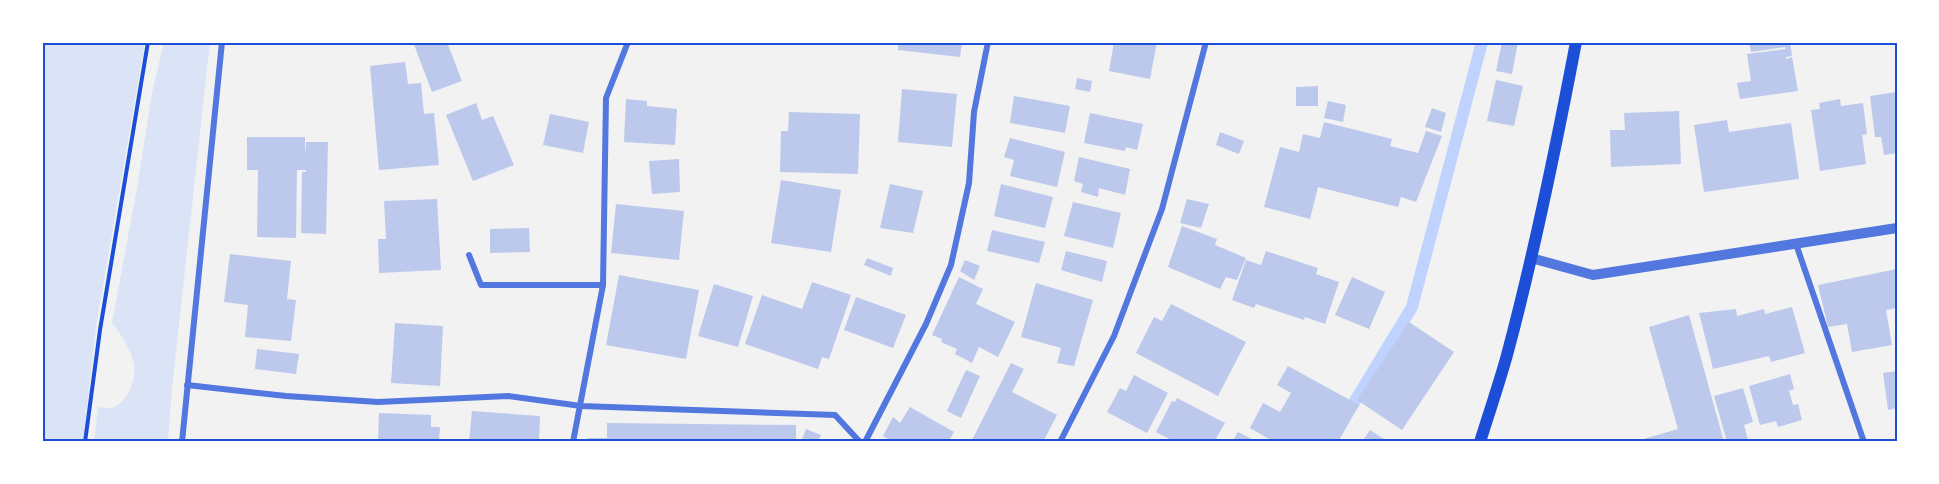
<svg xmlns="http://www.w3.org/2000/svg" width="1939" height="484" viewBox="0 0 1939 484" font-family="'Source Serif 4',serif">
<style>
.green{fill:#dbe4f7}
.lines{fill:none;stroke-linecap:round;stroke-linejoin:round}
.stream{stroke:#bfd3fe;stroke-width:12}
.building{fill:#bdc9ec}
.path{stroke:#1d4ed8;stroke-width:4}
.minor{stroke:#5277de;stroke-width:6}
.tertiary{stroke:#5277de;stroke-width:10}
.secondary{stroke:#1d4ed8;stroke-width:12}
.neatline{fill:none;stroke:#1d4ed8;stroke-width:2}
</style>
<rect width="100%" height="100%" fill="#f2f2f2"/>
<g class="green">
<polygon points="42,42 145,42 96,327 83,442 42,442"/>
<path d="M164 42H210L172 389 168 442H94L98 407C102 407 108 409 112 408 128 404 136 379 134 364 132 352 120 332 112 323L137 188 152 93Z"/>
</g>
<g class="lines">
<polyline class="stream" points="1330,442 1412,307 1482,42"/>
</g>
<g class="building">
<polygon points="413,42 447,42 462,81 432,92"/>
<polygon points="898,42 962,42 960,57 898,50"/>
<polygon points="1114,42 1157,42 1150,79 1109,71"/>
<polygon points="1502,42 1518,42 1512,74 1496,71"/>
<polygon points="1749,42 1790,42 1792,56 1786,57 1786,59 1792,57 1798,91 1740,99 1737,83 1751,81 1747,54 1786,49 1785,47 1751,52"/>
<polygon points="405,62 408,84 421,83 424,114 434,113 439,165 379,170 370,66"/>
<polygon points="1077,78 1092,81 1090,92 1075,89"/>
<polygon points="1496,80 1523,86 1514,126 1487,121"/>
<polygon points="1318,86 1318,106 1296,106 1296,87"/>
<polygon points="902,89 957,94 952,147 898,142"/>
<polygon points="1897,92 1897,153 1884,155 1881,137 1875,137 1870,96"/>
<polygon points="1014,96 1070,106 1065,133 1010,123"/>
<polygon points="626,99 647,101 647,106 677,109 675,145 624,142"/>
<polygon points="1840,99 1841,106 1863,103 1867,134 1862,135 1866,164 1820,171 1811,110 1820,109 1819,103"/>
<polygon points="1328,101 1346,105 1343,122 1324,118"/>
<polygon points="476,103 482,120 493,116 514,165 473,181 446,115"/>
<polygon points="1432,108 1446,113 1441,132 1425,127"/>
<polygon points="1679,111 1681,164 1611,167 1610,130 1625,130 1624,113"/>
<polygon points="789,112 860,114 858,174 780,172 781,131 788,131"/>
<polygon points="1090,113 1143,124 1137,150 1126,147 1125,151 1084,143"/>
<polygon points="550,114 589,122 583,153 543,145"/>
<polygon points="1727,120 1729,132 1791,123 1799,179 1704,192 1694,125"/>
<polygon points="1324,122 1392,139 1390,146 1418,153 1426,131 1442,136 1416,202 1401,197 1398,207 1318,187 1310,219 1264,207 1280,147 1299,152 1303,134 1320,138"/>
<polygon points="1220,132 1244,141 1239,154 1216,145"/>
<polygon points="247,137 305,137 305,157 306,142 328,142 326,234 301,233 302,172 306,172 306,170 297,170 296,238 257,237 258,170 247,170"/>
<polygon points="1010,138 1065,152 1057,187 1010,176 1014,160 1004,157"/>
<polygon points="1079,157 1130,169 1125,195 1099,188 1098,197 1081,192 1083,184 1074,181"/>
<polygon points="679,159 680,192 652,194 649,161"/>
<polygon points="781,180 841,190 831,252 771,243"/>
<polygon points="890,184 923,191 913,233 880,228"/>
<polygon points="1001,184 1053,197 1045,228 994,216"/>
<polygon points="437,199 441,270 379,273 378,239 386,239 384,201"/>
<polygon points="1187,199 1209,204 1201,228 1180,223"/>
<polygon points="1073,202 1121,213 1113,248 1064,236"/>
<polygon points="616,204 684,211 679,260 611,253"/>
<polygon points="1182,226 1217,239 1215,245 1246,258 1237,280 1226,277 1220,289 1168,267"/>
<polygon points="529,228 530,252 490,253 490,229"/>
<polygon points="992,230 1045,242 1039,263 987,251"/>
<polygon points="1066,251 1107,261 1102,282 1061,270"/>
<polygon points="1266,251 1318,268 1316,274 1339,282 1325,324 1305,317 1304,320 1256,304 1254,308 1232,300 1246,260 1261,265"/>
<polygon points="230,254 291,261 287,299 296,300 291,341 245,337 248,305 224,302"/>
<polygon points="867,258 893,268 891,276 864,265"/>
<polygon points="965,260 980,266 974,280 960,271"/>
<polygon points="1897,269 1897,308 1886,310 1892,345 1852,352 1847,324 1828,327 1818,285"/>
<polygon points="619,275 699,290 686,359 606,345"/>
<polygon points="959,277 983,289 976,304 1015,322 998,357 979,347 972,363 955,354 957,349 941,342 942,339 932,335"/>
<polygon points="1352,277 1385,292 1369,329 1335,315"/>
<polygon points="812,282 851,295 829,359 822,357 818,369 745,344 762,295 802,309"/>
<polygon points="1036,283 1093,300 1074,366 1057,363 1061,348 1021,337"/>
<polygon points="714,284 753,296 738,347 698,336"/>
<polygon points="856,297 906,315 893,348 844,330"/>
<polygon points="1171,304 1246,342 1218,396 1136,353 1154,317 1162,321"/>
<polygon points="1792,307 1805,353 1771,362 1769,356 1713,369 1699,313 1736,309 1737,316 1764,309 1765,314"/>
<polygon points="1689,315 1724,442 1633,442 1678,429 1649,327"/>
<polygon points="1409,322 1454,352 1402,430 1357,400"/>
<polygon points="395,323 443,326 440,386 391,383"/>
<polygon points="257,349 299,354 296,374 255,369"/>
<polygon points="1011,363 1024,369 1012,392 1057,415 1043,442 971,442"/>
<polygon points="1288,366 1359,405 1338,442 1274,442 1250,428 1263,403 1280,412 1291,393 1277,385"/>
<polygon points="966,370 980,376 961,418 947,411"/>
<polygon points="1897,371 1897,408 1888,410 1883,373"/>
<polygon points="1790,374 1794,389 1789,391 1793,405 1798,404 1802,420 1778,427 1776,421 1760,425 1749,386"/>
<polygon points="1134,375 1168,393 1147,433 1107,412 1120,388 1126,391"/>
<polygon points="1743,388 1753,422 1744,425 1748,440 1740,442 1727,442 1714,396"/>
<polygon points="1177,398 1225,423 1214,442 1175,442 1156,432 1172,401 1175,402"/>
<polygon points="910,407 954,432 948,442 893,442 883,436 893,417 900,423"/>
<polygon points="472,411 540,416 539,442 469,442"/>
<polygon points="379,413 431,415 431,427 440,427 439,442 378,442"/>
<polygon points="607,423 796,425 796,442 588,442 588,438 607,438"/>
<polygon points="806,429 821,435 818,442 801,442"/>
<polygon points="1370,430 1389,442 1362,442"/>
<polygon points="1238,432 1257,442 1232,442"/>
</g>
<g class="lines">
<polyline class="path" points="85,442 100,330 148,42"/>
<g class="minor">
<polyline points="1796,244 1864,442"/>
<polyline points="469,255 481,285 603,285"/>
<polyline points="187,385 286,396 378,402 508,396 581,406 835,415 860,442"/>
<polyline points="182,442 222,42"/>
<polyline points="573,442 603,285 606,98 628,42"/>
<polyline points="865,442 926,324 951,265 969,183 974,112 988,42"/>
<polyline points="1060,442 1114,336 1162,209 1206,42"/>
</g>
<polyline class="tertiary" points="1531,258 1593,275 1897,228"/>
<path class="secondary" d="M1480 442C1489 413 1499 384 1507 355 1535 251 1556 147 1576 42"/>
</g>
<rect width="1939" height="484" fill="none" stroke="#ffffff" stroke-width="87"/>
<rect x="44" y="44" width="1852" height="396" class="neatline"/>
</svg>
